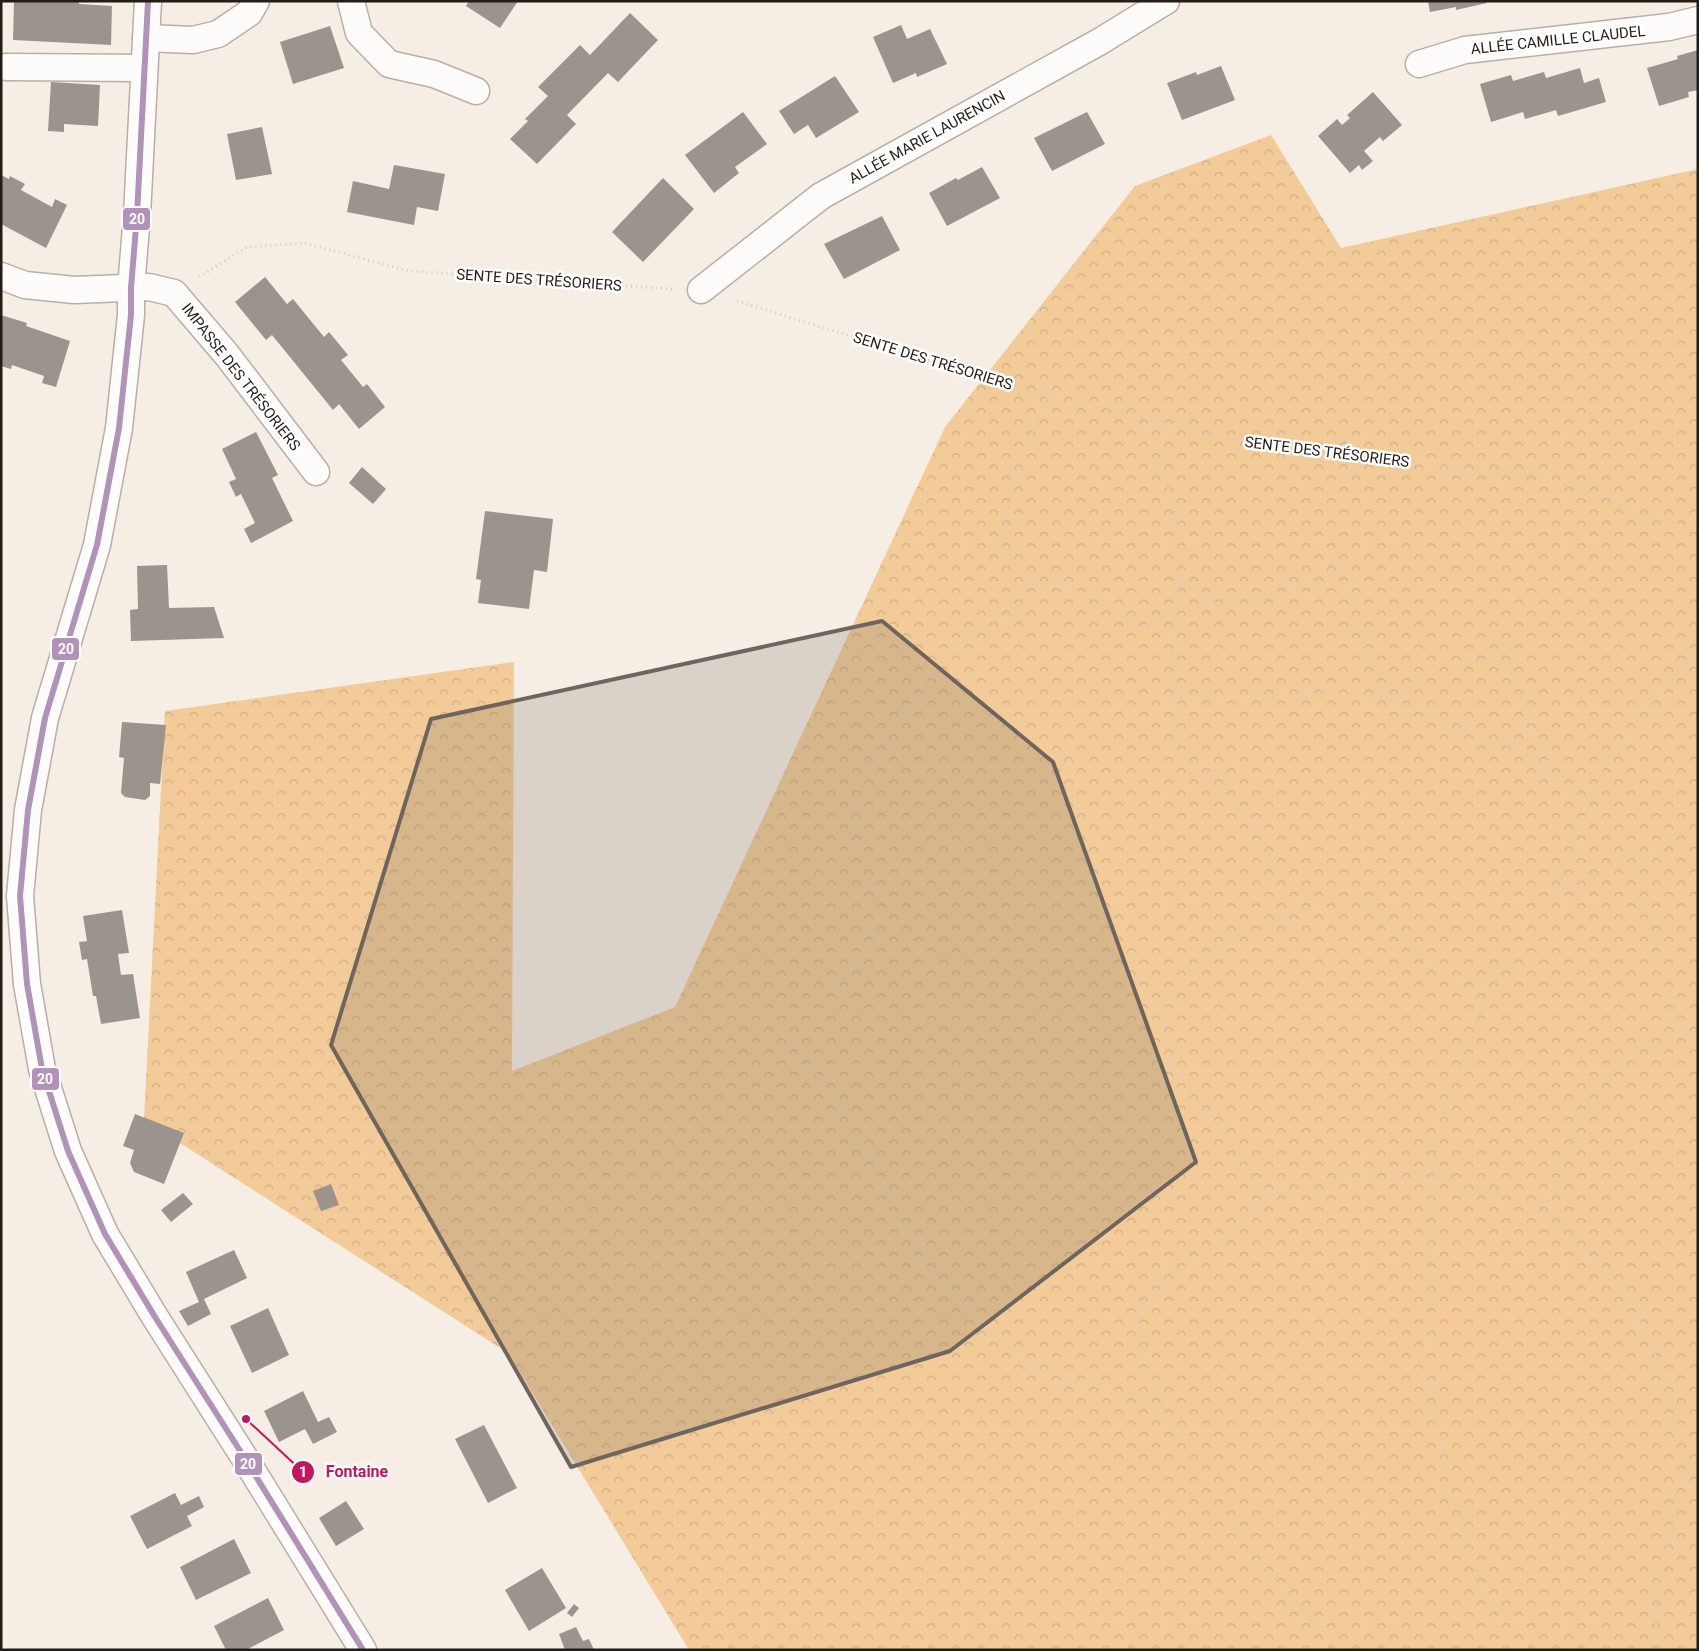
<svg xmlns="http://www.w3.org/2000/svg" width="1699" height="1651" viewBox="0 0 1699 1651" font-family="Roboto,sans-serif">
<style>
.forest{fill:url(#forest-crowns)}
.building{fill:#9b948d}
.lines{fill:none;stroke-linecap:round;stroke-linejoin:round}
.minor-casing{stroke:#b7afa8;stroke-width:29}
.path{stroke:#d0cdc9;stroke-width:3;stroke-dasharray:1 4;stroke-linecap:butt}
.minor{stroke:#fefcfb;stroke-width:26}
.bus-1-casing{stroke:#fff;stroke-width:10}
.bus-1{stroke:#b292b8;stroke-width:6}
.marked{fill:#6e665e;fill-opacity:0.2;stroke:#6e665e;stroke-width:4;stroke-linejoin:round}
.labels{text-anchor:middle;dominant-baseline:central;stroke-width:5;stroke-linejoin:round;paint-order:stroke}
.street-label{font-size:15px;fill:#241d16;stroke:#fff}
.leader{fill:none;stroke:#c2185b;stroke-width:2}
.callout-dot{fill:#c2185b;stroke:#fff;stroke-width:2}
.mark-label{font-size:15px;text-anchor:middle;font-weight:bold;fill:#fff}
.callout-label{font-size:16px;text-anchor:middle;font-weight:bold;fill:#c2185b;stroke:#fff;stroke-width:5;stroke-linejoin:round;paint-order:stroke}
.line-badge{stroke:#fff;stroke-width:2}
.badge-label{font-size:14px;text-anchor:middle;font-weight:bold;fill:#fff}
</style>
<defs>
<pattern id="forest-crowns" width="20" height="18" patternUnits="userSpaceOnUse" patternTransform="scale(1.25)"><rect width="20" height="18" fill="#f3cb98"/><path d="M2 6a3 3 0 1 1 6 0M12 15a3 3 0 1 1 6 0" fill="none" stroke="#d0ae82"/></pattern>
</defs>
<rect width="100%" height="100%" fill="#f6ede4"/>
<polygon class="forest" points="1271,135 1341,248 1698,169 1698,1650 689,1650 508,1353 144,1120 165,711 514,662 512,1071 675,1007 945,427 1135,186"/>
<g class="building">
<polygon points="14,1 79,1 79,4 112,6 111,45 13,40"/>
<polygon points="469,1 518,1 500,28 466,6"/>
<polygon points="1428,1 1486,1 1487,3 1456,10 1456,7 1430,12"/>
<polygon points="630,13 658,40 618,82 608,73 567,115 576,124 537,164 510,139 528,121 525,119 548,96 538,87 580,45 590,55"/>
<polygon points="901,25 907,39 930,29 947,64 917,77 916,73 893,83 873,37"/>
<polygon points="330,26 344,68 293,84 280,42"/>
<polygon points="1698,50 1698,90 1688,92 1689,97 1659,106 1647,68 1678,59 1677,56"/>
<polygon points="1221,66 1235,100 1182,120 1167,83 1196,72 1197,75"/>
<polygon points="1580,68 1584,83 1599,78 1606,102 1558,116 1556,110 1525,119 1523,112 1491,122 1480,84 1511,75 1513,81 1544,72 1546,78"/>
<polygon points="835,76 859,112 816,138 808,125 794,134 779,111"/>
<polygon points="51,82 100,85 98,126 64,124 64,132 48,131"/>
<polygon points="1373,92 1402,125 1383,141 1380,137 1364,151 1373,161 1362,170 1359,165 1350,173 1318,136 1337,119 1342,125 1350,118 1347,115"/>
<polygon points="743,112 767,144 735,167 739,173 714,193 685,155"/>
<polygon points="1087,112 1105,144 1052,171 1034,138"/>
<polygon points="262,127 272,174 236,180 227,134"/>
<polygon points="394,165 445,174 438,211 417,207 414,225 347,212 353,181 389,189"/>
<polygon points="982,167 1000,198 947,226 929,193 956,178 958,180"/>
<polygon points="1,175 9,179 10,176 25,184 21,190 52,207 55,199 67,205 46,248 1,224"/>
<polygon points="663,178 694,209 643,262 612,232"/>
<polygon points="882,216 900,250 844,279 824,244"/>
<polygon points="265,277 287,304 293,299 324,337 329,332 348,355 341,360 363,387 367,384 385,407 359,429 339,404 333,410 272,335 266,340 235,302"/>
<polygon points="1,315 27,323 26,326 70,341 56,387 42,383 44,376 12,365 11,369 1,366"/>
<polygon points="256,432 278,475 272,478 293,521 251,543 244,529 255,523 241,494 236,497 229,482 236,479 222,449"/>
<polygon points="362,467 386,489 373,504 349,483"/>
<polygon points="485,511 553,519 547,572 534,570 529,609 478,603 481,580 476,579"/>
<polygon points="167,565 169,608 214,607 224,638 131,641 130,610 138,609 137,566"/>
<polygon points="122,722 166,725 160,784 150,783 150,796 145,800 125,797 121,793 124,758 119,757"/>
<polygon points="122,910 129,953 118,954 121,975 133,974 140,1018 101,1024 96,996 93,996 87,959 82,960 79,942 87,941 83,916"/>
<polygon points="135,1114 184,1133 164,1184 134,1172 130,1163 134,1150 123,1146"/>
<polygon points="331,1184 339,1205 321,1211 313,1191"/>
<polygon points="183,1193 193,1204 171,1222 161,1210"/>
<polygon points="234,1250 247,1278 204,1299 211,1314 188,1326 179,1311 199,1302 186,1272"/>
<polygon points="268,1308 289,1355 252,1373 230,1326"/>
<polygon points="303,1391 318,1422 329,1417 337,1432 313,1444 305,1429 279,1442 264,1411"/>
<polygon points="484,1425 517,1488 488,1503 455,1439"/>
<polygon points="175,1493 181,1505 199,1496 204,1507 187,1516 192,1526 147,1549 130,1516"/>
<polygon points="346,1501 364,1529 336,1546 319,1518"/>
<polygon points="234,1539 251,1573 196,1600 180,1567"/>
<polygon points="542,1568 566,1608 529,1631 505,1590"/>
<polygon points="268,1598 284,1630 246,1650 226,1650 214,1626"/>
<polygon points="574,1604 579,1608 572,1617 567,1613"/>
<polygon points="576,1627 583,1641 589,1639 594,1650 565,1650 559,1634"/>
</g>
<g class="lines">
<defs>
<g id="minor">
<polyline points="148,1 137,215 131,288 131,315 119,428 97,545 45,718 28,810 20,896 27,984 42,1069 68,1151 105,1234 155,1317 244,1457 363,1650"/>
<polyline points="351,1 359,33 389,64 434,74 476,91"/>
<polyline points="146,38 193,40 218,34 249,13 256,1"/>
<polyline points="1419,64 1465,50 1669,27 1698,20"/>
<polyline points="6,67 144,68"/>
<polyline points="1,276 25,285 74,290 149,287 174,293 227,355 316,472"/>
<polyline points="701,290 821,196 1099,42 1166,1"/>
</g>
</defs>
<use href="#minor" class="minor-casing"/>
<g class="path">
<polyline points="199,277 247,247 304,243 409,271 672,289"/>
<polyline points="737,301 996,381 1259,446 1545,477 1698,532"/>
<polyline points="1049,394 1017,475 1001,542 1027,584 1021,605 957,643 866,768 847,851 886,915 854,970 806,1004 790,1034 864,1145 900,1219 944,1285 976,1321 1018,1356 1055,1378 1088,1387 1156,1397"/>
<polyline points="1150,420 1186,549 1171,640 1180,754 1223,781 1271,855 1287,916"/>
<polyline points="1027,584 1075,591 1142,627 1175,611"/>
<polyline points="1179,585 1229,609 1341,569 1352,601 1368,660 1393,698 1451,728 1520,750 1590,801"/>
<polyline points="1174,692 1226,705 1308,689 1393,698 1451,665 1510,652 1513,683 1552,772"/>
<polyline points="1631,859 1682,1026 1691,1046 1698,1055"/>
<polyline points="1557,892 1698,829"/>
<polyline points="1267,1195 1223,1132 1171,1067 1163,1011 1207,951 1268,923 1328,901 1361,898 1388,922 1436,973 1488,992"/>
<polyline points="1689,1463 1698,1463"/>
<polyline points="1353,1650 1322,1631 1243,1542 1156,1397 1136,1312 1160,1280 1215,1247 1249,1211 1267,1195 1384,1171 1432,1175 1443,1121 1488,992 1556,892 1605,763 1698,644"/>
<polyline points="1508,1650 1496,1627 1453,1494 1429,1378 1432,1175 1545,1208"/>
<polyline points="1656,1650 1657,1584 1689,1463 1661,1369 1626,1287 1545,1208 1585,1104 1631,1050 1682,1026 1698,1034"/>
</g>
<use href="#minor" class="minor"/>
<defs>
<polyline id="bus-1" points="148,1 137,215 131,288 131,315 119,428 97,545 45,718 28,810 20,896 27,984 42,1069 68,1151 105,1234 155,1317 244,1457 363,1650"/>
</defs>
<use href="#bus-1" class="bus-1-casing"/>
<use href="#bus-1" class="bus-1"/>
</g>
<path class="marked" d="M882 621 1053 762 1196 1162 950 1351 571 1467 331 1045 431 719Z"/>
<g class="labels">
<g class="street-label">
<text transform="translate(1558 40) rotate(-6)">ALLÉE CAMILLE CLAUDEL</text>
<text transform="translate(927 137) rotate(-29)">ALLÉE MARIE LAURENCIN</text>
<text transform="translate(539 280) rotate(4)">SENTE DES TRÉSORIERS</text>
<text transform="translate(933 361) rotate(17)">SENTE DES TRÉSORIERS</text>
<text transform="translate(241 377) rotate(52)">IMPASSE DES TRÉSORIERS</text>
<text transform="translate(1327 452) rotate(7)">SENTE DES TRÉSORIERS</text>
</g>
</g>
<path class="leader" d="M246 1419L303 1472"/>
<g class="callout-dot">
<circle cx="246" cy="1419" r="5"/>
<circle cx="303" cy="1472" r="12"/>
</g>
<g class="mark-label">
<text x="303" y="1477">1</text>
</g>
<g class="callout-label">
<text x="357" y="1477">Fontaine</text>
</g>
<g class="line-badge">
<rect x="122" y="207" width="29" height="24" rx="5" fill="#b292b8"/>
<rect x="51" y="637" width="29" height="24" rx="5" fill="#b292b8"/>
<rect x="31" y="1067" width="29" height="24" rx="5" fill="#b292b8"/>
<rect x="234" y="1452" width="29" height="24" rx="5" fill="#b292b8"/>
</g>
<g class="badge-label">
<text x="137" y="224">20</text>
<text x="66" y="654">20</text>
<text x="45" y="1084">20</text>
<text x="248" y="1469">20</text>
</g>
<rect width="1699" height="1651" fill="none" stroke="#241d16" stroke-width="5"/>
</svg>
